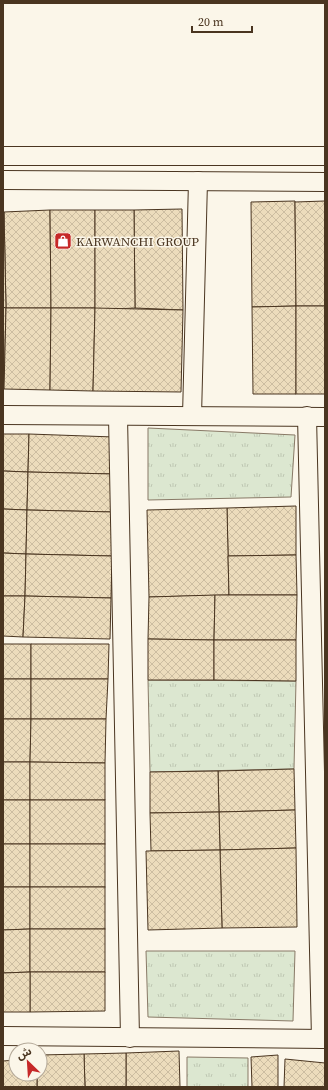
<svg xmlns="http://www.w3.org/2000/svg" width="328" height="1090" viewBox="0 0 328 1090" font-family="'Source Serif 4','Noto Sans Arabic',serif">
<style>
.grass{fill:url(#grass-tufts);stroke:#887966}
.building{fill:url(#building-cross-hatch);stroke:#4a3520}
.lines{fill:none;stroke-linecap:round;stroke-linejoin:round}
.minor-casing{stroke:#4a3520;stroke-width:20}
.minor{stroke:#fbf6e9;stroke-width:18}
.labels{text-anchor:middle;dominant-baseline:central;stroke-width:3;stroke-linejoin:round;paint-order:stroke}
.poi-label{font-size:13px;fill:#4a3520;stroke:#fbf6e9;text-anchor:start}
</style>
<defs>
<pattern id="grass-tufts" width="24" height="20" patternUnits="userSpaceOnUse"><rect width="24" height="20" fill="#dce7d0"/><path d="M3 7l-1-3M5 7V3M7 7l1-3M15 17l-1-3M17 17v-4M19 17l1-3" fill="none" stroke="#bec7b2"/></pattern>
<pattern id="building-cross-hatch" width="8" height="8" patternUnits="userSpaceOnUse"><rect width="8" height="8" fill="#ecdcbc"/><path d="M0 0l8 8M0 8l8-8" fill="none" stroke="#ccbda1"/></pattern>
</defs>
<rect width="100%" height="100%" fill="#fbf6e9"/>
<g class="grass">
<polygon points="148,428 295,435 291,497 148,500"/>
<polygon points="148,680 296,681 294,769 150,772"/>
<polygon points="146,951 295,951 293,1021 148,1017"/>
<polygon points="187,1057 248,1058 248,1087 187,1087"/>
</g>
<g class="building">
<polygon points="295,201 296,306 252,307 251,202"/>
<polygon points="325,201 325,306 296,306 295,202"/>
<polygon points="182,209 183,310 135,308 134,210"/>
<polygon points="50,210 51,308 6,308 4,212"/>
<polygon points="50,210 95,210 95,308 51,308"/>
<polygon points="95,210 134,210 135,308 95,310"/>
<polygon points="3,212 4,212 6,308 3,307"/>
<polygon points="296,306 296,394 253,394 252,307"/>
<rect x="296" y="306" width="29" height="88"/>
<polygon points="3,307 6,308 4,389 3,389"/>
<polygon points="6,308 51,308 50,390 4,389"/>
<polygon points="51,308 95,308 93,391 50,390"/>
<polygon points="95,308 183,310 181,392 93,391"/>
<polygon points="3,434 29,434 28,472 3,471"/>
<polygon points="29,434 114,437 113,474 28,472"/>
<polygon points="3,471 28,472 27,510 3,509"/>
<polygon points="28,472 113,474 113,512 27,510"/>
<polygon points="296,506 296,555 228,556 227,508"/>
<polygon points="227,508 229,595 149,597 147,510"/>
<polygon points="3,509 27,510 26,554 3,553"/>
<polygon points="27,510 113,512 112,556 26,554"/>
<polygon points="3,553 26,554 25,596 3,596"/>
<polygon points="26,554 112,556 111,598 25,596"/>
<polygon points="296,555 297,595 229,595 228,556"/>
<polygon points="215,595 214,640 148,639 149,597"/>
<polygon points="215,595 297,595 296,640 214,640"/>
<polygon points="3,596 25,596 23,637 3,636"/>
<polygon points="25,596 111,598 110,639 23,637"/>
<polygon points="148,639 214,640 214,680 148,680"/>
<polygon points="214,640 296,640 296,681 214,680"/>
<rect x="3" y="644" width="28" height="35"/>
<polygon points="31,644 109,644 108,679 31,679"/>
<rect x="3" y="679" width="28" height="40"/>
<polygon points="31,679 108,679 106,719 31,719"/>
<polygon points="3,719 31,719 30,762 3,762"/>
<polygon points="31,719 106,719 105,763 30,762"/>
<rect x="3" y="762" width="27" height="38"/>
<polygon points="30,762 105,763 105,800 30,800"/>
<polygon points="294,769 295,810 219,812 218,771"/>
<polygon points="218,771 219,812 150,813 150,772"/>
<rect x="3" y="800" width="27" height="44"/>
<rect x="30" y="800" width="75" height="44"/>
<polygon points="295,810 296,848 220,850 219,812"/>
<polygon points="219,812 220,850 151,851 150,813"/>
<rect x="3" y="844" width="27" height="43"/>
<rect x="30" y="844" width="75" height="43"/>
<polygon points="296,848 297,927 222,928 220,850"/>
<polygon points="220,850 222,928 148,930 146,851"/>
<polygon points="3,887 30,887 30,929 3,930"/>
<rect x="30" y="887" width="75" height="42"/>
<polygon points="30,929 30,972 3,973 3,930"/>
<rect x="30" y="929" width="75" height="43"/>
<polygon points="30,972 105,972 105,1011 30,1012"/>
<polygon points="30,972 30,1012 3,1012 3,973"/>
<polygon points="179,1051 180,1087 126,1087 126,1053"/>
<polygon points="126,1053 126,1087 85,1087 84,1054"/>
<polygon points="84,1054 85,1087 37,1087 37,1074 40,1074 40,1055"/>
<polygon points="278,1055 278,1087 252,1087 251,1057"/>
<polygon points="285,1059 325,1063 325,1087 284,1087"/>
<polygon points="16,1060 16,1074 37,1074 37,1087 3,1087 3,1061"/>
</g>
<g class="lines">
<defs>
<g id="minor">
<polyline points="3,156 325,156"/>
<polyline points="3,180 325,182"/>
<polyline points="3,415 325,417"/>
<polyline points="118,416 130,1038"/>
<polyline points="192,416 198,181"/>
<polyline points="307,416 321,1039"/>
<polyline points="3,1036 325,1039"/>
</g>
</defs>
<use href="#minor" class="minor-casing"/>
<use href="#minor" class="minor"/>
</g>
<defs>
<symbol id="shop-square" viewBox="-11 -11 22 22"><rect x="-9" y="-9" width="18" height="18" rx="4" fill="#c62828" stroke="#fbf6e9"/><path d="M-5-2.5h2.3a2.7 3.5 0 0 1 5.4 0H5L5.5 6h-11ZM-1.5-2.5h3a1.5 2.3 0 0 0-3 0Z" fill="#fff"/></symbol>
</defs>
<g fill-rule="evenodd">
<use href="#shop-square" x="53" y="231" width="20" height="20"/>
</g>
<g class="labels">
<g class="poi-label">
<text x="76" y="241">KARWANCHI GROUP</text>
</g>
</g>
<rect width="328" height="1090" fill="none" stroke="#4a3520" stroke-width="8"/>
<g transform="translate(28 1062) rotate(335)"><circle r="19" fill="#fbf6e9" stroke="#b4a999"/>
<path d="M0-3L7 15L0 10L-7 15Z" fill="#c62828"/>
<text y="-6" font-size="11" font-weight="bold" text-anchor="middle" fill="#4a3520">ش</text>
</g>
<path d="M192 26v6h60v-6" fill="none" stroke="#4a3520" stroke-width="2"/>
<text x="198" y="26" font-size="12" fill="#4a3520" stroke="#fbf6e9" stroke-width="3" paint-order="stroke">20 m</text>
</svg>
